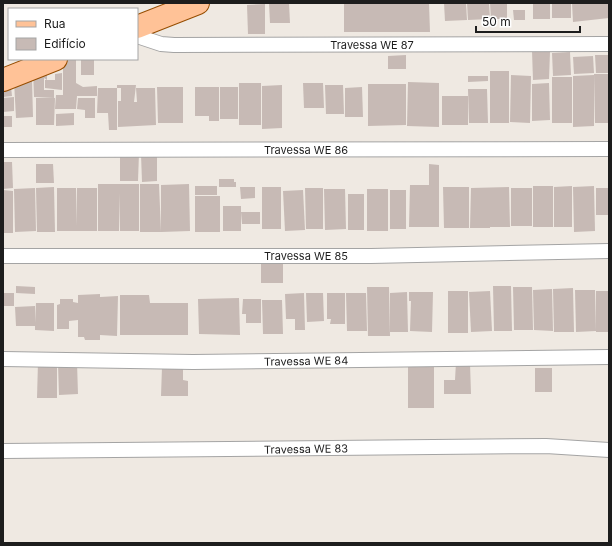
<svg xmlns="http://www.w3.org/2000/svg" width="612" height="546" viewBox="0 0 612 546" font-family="Inter,sans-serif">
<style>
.building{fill:#c7bab5}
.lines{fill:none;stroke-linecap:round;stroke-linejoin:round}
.minor-casing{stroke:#a4a4a4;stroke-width:16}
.primary-casing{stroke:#964d00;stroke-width:24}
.minor{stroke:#fff;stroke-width:14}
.primary{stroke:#ffc297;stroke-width:22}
.labels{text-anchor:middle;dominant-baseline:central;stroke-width:3;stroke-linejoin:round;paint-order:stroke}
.street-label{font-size:11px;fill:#1d1d1d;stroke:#fff}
</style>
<rect width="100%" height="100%" fill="#efe9e2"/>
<g class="building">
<polygon points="269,3 289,3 290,23 270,23"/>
<polygon points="344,3 429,3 430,32 344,32"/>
<polygon points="444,3 466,3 467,20 445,21"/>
<polygon points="467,3 489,3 490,19 468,20"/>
<polygon points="490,3 507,3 507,19 491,19"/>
<rect x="533" y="3" width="17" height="16"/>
<rect x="552" y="3" width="19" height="15"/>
<polygon points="572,3 609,3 609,18 573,22"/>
<polygon points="265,4 265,34 248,34 247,5"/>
<polygon points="513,10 525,10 525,20 514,20"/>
<polygon points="532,51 550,52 549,79 533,80"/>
<polygon points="570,52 571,75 553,76 552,53"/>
<polygon points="406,55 406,69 388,69 388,56"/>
<polygon points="595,55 609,55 609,73 596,73"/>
<polygon points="593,56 594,73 574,74 573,57"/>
<polygon points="63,59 76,59 76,83 83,87 97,86 97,96 77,96 76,109 55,109 56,95 63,95"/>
<rect x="81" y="59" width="13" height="16"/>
<polygon points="33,69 47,69 47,80 44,78 44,90 54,90 54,98 34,97"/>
<rect x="490" y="71" width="19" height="52"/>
<polygon points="62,73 62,90 45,88 45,80 55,80 55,74"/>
<polygon points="594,74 609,74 609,123 595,123"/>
<polygon points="511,75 531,76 530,123 510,122"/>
<polygon points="594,75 594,126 573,127 573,76"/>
<polygon points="468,76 488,76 488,81 468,82"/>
<rect x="552" y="77" width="20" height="46"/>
<polygon points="32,80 33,117 16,118 14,81"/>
<polygon points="408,82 439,83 439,127 407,126"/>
<rect x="239" y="83" width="22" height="42"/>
<polygon points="303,83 323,83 324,108 304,108"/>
<polygon points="549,83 550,120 532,121 532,84"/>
<polygon points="368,84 406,84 406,125 368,126"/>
<polygon points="117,85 136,85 134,102 137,102 136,88 155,88 156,125 118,127 118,101 121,101 121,88 117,88"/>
<polygon points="282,85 282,128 262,129 262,86"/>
<polygon points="325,85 343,85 344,114 326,114"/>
<polygon points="11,87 12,96 3,97 3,88"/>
<polygon points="157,87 183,87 183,123 158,123"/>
<polygon points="195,87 219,87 219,121 209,121 209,116 195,116"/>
<rect x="220" y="87" width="18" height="32"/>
<polygon points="362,87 363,117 345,117 345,88"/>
<polygon points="98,88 117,88 117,130 109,130 108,113 97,113"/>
<polygon points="468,89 487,89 488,123 469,123"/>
<rect x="442" y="96" width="26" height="29"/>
<polygon points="14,97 14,111 3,112 3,98"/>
<polygon points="36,98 55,98 54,125 36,125"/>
<polygon points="78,98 95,98 95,118 85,118 85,110 77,109"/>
<polygon points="74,113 74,125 56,126 56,114"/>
<rect x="3" y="116" width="9" height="11"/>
<polygon points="120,153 139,153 138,181 120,181"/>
<polygon points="141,154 157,154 157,181 142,182"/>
<polygon points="3,162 12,162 13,188 3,189"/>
<polygon points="36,164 53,164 54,183 36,183"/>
<polygon points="429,164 439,165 439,227 409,227 410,185 429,185"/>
<polygon points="219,179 234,179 234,182 236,182 236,187 219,187"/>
<polygon points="98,184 139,184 139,231 120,231 119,193 119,231 98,231"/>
<polygon points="140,184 159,184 161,232 140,232"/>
<polygon points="189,184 190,231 161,232 161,185"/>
<rect x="195" y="186" width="22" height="9"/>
<rect x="533" y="186" width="20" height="41"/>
<polygon points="572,186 572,227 554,227 554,187"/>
<polygon points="594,186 595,231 574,232 573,187"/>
<polygon points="54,187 55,232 37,232 36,188"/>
<polygon points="240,187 255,187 255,198 241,199"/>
<rect x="262" y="187" width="19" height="42"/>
<polygon points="443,187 469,187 469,228 444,228"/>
<polygon points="509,187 510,227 490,227 490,218 490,228 470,228 471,188"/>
<polygon points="35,188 36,231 15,232 14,189"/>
<polygon points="57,188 76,188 77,226 77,188 97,188 97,231 57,231"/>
<polygon points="305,188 323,188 323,229 306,229"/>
<rect x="511" y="188" width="21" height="38"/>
<rect x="596" y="188" width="13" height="27"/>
<polygon points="324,189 345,189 346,229 325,230"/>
<rect x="367" y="189" width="21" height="42"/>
<polygon points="3,190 13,191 13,233 3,233"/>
<polygon points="303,190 305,230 285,231 283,191"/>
<rect x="390" y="190" width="16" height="39"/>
<rect x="348" y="194" width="16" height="36"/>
<rect x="195" y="196" width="25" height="36"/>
<rect x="223" y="206" width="18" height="25"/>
<polygon points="241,212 260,212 260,224 242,224"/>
<rect x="261" y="264" width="22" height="19"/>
<polygon points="16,286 35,287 35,294 16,293"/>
<polygon points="493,286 511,286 512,331 494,331"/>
<polygon points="367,287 389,287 390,336 368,336"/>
<polygon points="513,287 532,287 533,330 514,330"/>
<polygon points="573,288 574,332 554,332 553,289"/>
<polygon points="552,289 553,331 534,330 533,290"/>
<polygon points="575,290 595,290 596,331 576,332"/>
<rect x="448" y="291" width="20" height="42"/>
<polygon points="490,291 492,331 471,332 469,292"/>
<rect x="596" y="291" width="13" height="41"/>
<polygon points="407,292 408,332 390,332 390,293"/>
<polygon points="409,292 433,292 432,332 410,331 411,301 409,301"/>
<rect x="3" y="293" width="11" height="13"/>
<polygon points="304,293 305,330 295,330 295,319 286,319 285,294"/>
<polygon points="306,293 323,293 324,321 307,322"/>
<polygon points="327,293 345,293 345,324 330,324 331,319 327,319"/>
<polygon points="346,293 366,293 367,331 347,331"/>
<polygon points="100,294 100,297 118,296 117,336 100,335 100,340 85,340 84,337 78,337 78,295"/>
<polygon points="120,295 149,295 150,303 188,303 188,335 120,335"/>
<polygon points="239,298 240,335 199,334 198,299"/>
<polygon points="60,299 73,299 73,302 78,303 78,320 69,321 69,329 57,329 57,305 60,304"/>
<polygon points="243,299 261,299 261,323 246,323 246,314 242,314"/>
<polygon points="262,300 282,300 283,334 263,334"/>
<polygon points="36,303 54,303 54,331 35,330 35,326 16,326 15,307 35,306 35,323"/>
<polygon points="57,361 57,398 37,398 38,362"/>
<polygon points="456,362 470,363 471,394 444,394 444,380 455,380"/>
<polygon points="77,363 78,394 59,395 58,364"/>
<rect x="408" y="365" width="26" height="43"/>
<polygon points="162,367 183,368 183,380 188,381 188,396 161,396"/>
<rect x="535" y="368" width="17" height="24"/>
</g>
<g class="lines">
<defs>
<g id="minor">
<polyline points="137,36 161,44 174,45 609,44"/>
<polyline points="3,150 609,149"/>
<polyline points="3,256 371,256 609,251"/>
<polyline points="3,359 193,362 609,357"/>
<polyline points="3,451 546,446 609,450"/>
</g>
<g id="primary">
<polyline points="137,27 198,3"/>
<polyline points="3,80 56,59"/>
</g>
</defs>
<use href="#minor" class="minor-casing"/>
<use href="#primary" class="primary-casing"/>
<use href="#minor" class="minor"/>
<use href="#primary" class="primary"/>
</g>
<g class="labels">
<g class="street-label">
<text x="372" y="45">Travessa WE 87</text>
<text x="306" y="150">Travessa WE 86</text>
<text x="306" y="256">Travessa WE 85</text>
<text transform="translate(306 361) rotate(-1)">Travessa WE 84</text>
<text transform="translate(306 449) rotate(-1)">Travessa WE 83</text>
</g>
</g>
<rect width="612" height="546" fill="none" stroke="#1d1d1d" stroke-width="8"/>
<rect x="8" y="8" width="130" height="52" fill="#ffffff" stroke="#a5a5a5"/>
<rect x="16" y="21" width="20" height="6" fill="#ffc297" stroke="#a5a5a5"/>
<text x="44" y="28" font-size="12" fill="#1d1d1d">Rua</text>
<rect x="16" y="38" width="20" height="12" fill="#c7bab5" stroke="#a5a5a5"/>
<text x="44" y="48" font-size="12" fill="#1d1d1d">Edifício</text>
<path d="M476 26v6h104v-6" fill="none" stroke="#1d1d1d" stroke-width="2"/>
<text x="482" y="26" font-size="12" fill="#1d1d1d" stroke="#ffffff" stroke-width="3" paint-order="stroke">50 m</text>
</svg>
